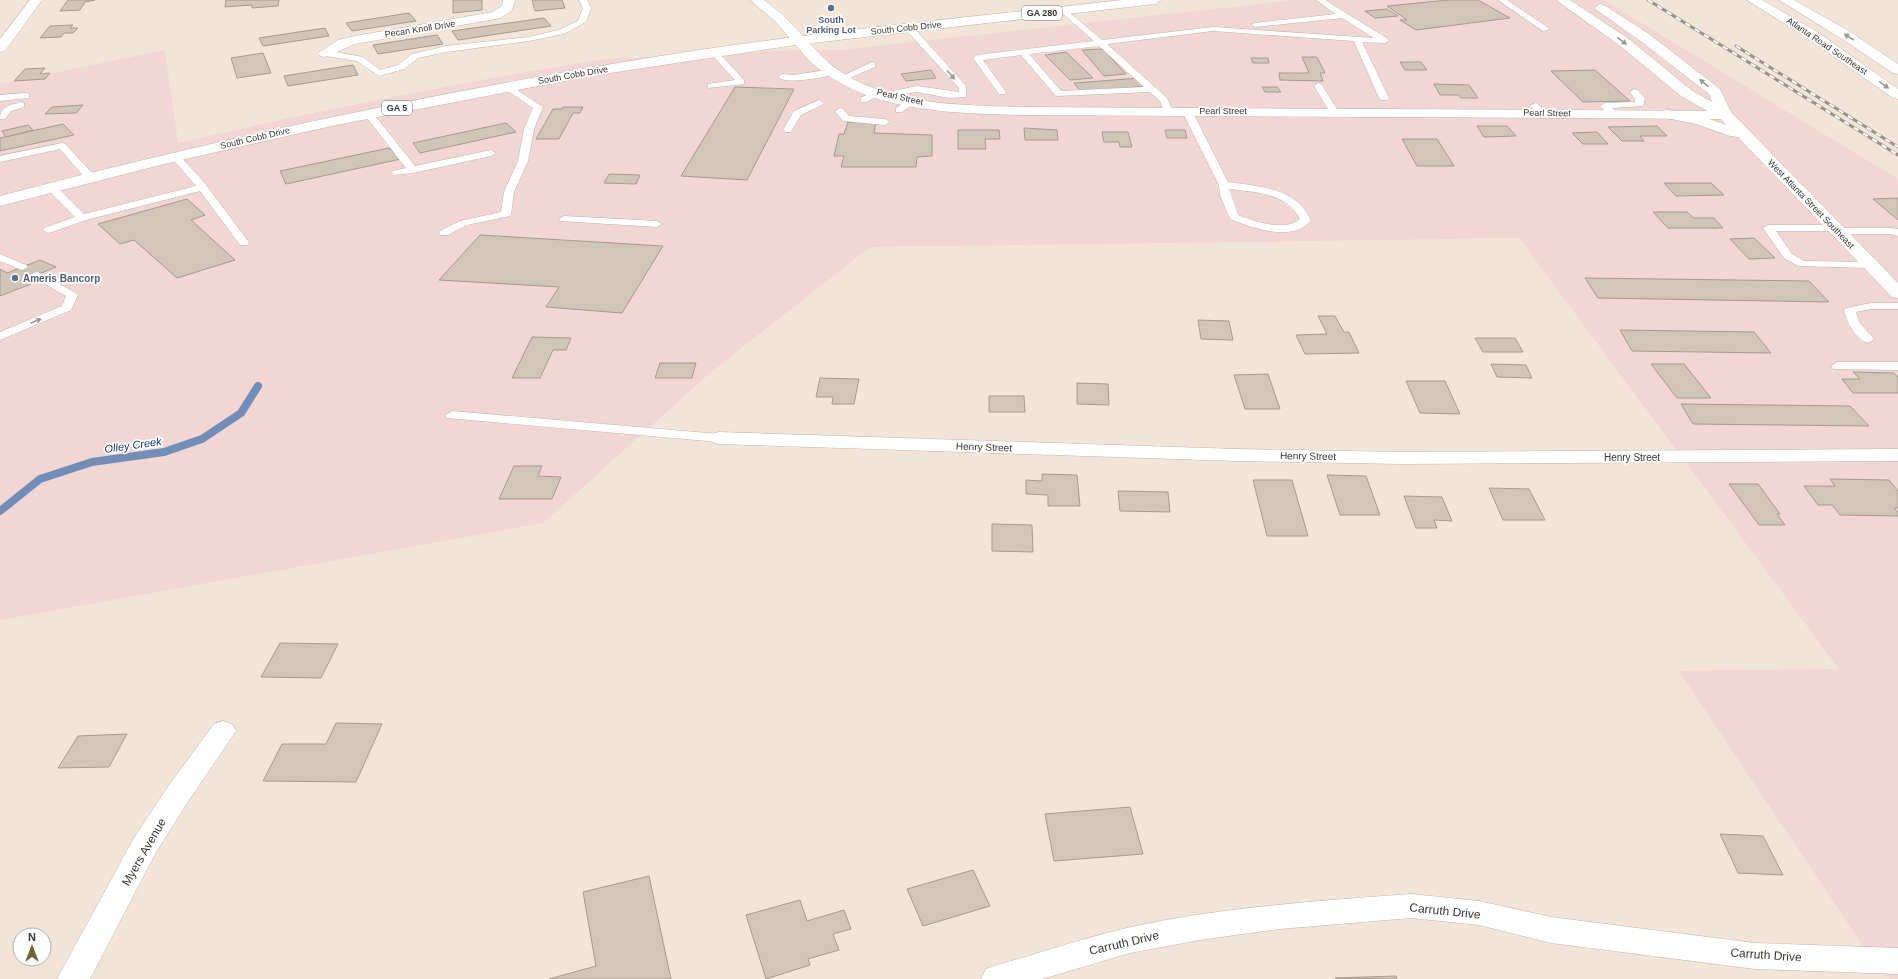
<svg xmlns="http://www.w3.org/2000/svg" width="1898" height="979" viewBox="0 0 1898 979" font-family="Helvetica,sans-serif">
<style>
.commercial{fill:#f1d6d4}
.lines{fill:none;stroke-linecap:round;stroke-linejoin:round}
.stream{stroke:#718eb8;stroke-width:8}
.building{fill:#d1c5b7;stroke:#a69a8d}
.service-casing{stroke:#c0b4a6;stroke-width:1}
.minor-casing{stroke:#c0b4a6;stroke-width:1}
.tertiary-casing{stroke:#c0b4a6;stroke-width:1}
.secondary-casing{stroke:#c0b4a6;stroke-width:1}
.primary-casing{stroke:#c0b4a6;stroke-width:1}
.service{fill:#fff;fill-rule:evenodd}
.minor{fill:#fff;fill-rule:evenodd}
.tertiary{fill:#fff;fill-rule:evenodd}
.secondary{fill:#fff;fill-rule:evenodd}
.primary{fill:#fff;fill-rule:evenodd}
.rail-casing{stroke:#9a9187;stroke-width:3}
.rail{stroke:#fff;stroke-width:2;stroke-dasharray:5.5;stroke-linecap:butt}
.oneway{fill:#9c9996}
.service-dot{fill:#5c6f8a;stroke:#fff;stroke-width:1.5}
.labels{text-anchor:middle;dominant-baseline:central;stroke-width:3.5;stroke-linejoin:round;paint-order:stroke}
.shield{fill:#fff;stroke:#74706d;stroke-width:1}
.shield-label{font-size:9px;font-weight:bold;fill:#38332e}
.far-service-label{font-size:9px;font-weight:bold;fill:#4e5e75;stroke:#fff}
.far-street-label{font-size:9px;fill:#38332e;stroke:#fff}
.service-label{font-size:10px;font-weight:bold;fill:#4e5e75;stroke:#fff;text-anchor:start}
.street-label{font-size:10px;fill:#38332e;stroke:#fff}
.water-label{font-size:11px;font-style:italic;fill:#14396e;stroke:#fff}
.near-street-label{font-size:12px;fill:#38332e;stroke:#fff}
</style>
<rect width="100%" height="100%" fill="#f2e5d7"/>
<polygon class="commercial" points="1296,0 1604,0 1898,179 1898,979 1890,979 1877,967 1679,671 1839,669 1519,238 870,247 711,372 543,523 0,620 0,84 165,50 178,143 317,112 487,79 605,59 801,50 839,50"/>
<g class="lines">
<polyline class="stream" points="0,511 40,479 92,462 164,452 202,439 241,413 258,386"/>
</g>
<g class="building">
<polygon points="68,0 95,0 85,2 80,10 60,11"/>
<polygon points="226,0 279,0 278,6 252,8 252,5 225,7"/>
<polygon points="453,0 482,0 482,10 453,13"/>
<polygon points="532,0 562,0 565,8 535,11"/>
<polygon points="1449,0 1478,0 1510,18 1416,30 1400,20 1407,20 1387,6"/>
<polygon points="1387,9 1398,16 1375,18 1365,11"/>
<polygon points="409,13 416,21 352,31 346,23"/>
<polygon points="544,18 551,26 458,40 452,31"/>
<polygon points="73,25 70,28 78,28 73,33 64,33 61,37 40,38 50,26"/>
<polygon points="325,28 329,36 263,46 259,38"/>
<polygon points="437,35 443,44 378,54 373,45"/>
<polygon points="1103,49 1126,74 1104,76 1082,50"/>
<polygon points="1066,52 1093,78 1070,80 1045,55"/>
<polygon points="263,53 271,73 237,78 231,58"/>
<polygon points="1302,57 1317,57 1325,73 1320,73 1323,81 1280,80 1279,73 1309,73"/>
<polygon points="1251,58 1268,58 1269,63 1253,63"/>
<polygon points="1400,62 1421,62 1427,70 1405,70"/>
<polygon points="353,65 358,75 288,86 284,76"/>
<polygon points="45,68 40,74 50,73 45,79 14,81 25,69"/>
<polygon points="931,70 936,78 906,81 901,74"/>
<polygon points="1595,70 1630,101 1583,102 1551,71"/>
<polygon points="1140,78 1147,86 1081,92 1074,83"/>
<polygon points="1434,84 1469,85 1478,98 1461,98 1458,95 1440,95"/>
<polygon points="735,87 794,89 747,180 681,176"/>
<polygon points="1262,87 1277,87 1281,92 1265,92"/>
<polygon points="83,105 76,113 45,114 52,107"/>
<polygon points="563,107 583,107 580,113 573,113 559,139 536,139 553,109 562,109"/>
<polygon points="848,122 876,122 874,133 932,135 932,156 917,157 916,167 841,167 844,156 834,156 839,134 844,134"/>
<polygon points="506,123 516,132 420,153 413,143"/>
<polygon points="63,124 74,135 0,151 0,138"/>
<polygon points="28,125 33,130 6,137 2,131"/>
<polygon points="1477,126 1507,126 1516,136 1484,137"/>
<polygon points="1657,126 1667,136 1640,136 1644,141 1622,141 1608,127"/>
<polygon points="1024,128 1057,130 1058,140 1025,140"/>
<polygon points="958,130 999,130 1000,139 985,139 986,149 958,149"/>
<polygon points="1165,130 1185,130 1187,138 1167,138"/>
<polygon points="1102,132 1128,132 1132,147 1120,147 1119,142 1104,142"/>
<polygon points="1597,132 1608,144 1583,144 1572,133"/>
<polygon points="1402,139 1437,139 1454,166 1417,166"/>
<polygon points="389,148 401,159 286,184 280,171"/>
<polygon points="609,174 640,175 636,184 604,183"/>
<polygon points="1664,183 1711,183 1724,195 1676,196"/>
<polygon points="1898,198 1898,220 1873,199"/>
<polygon points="187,199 205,215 191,220 235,260 177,278 134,240 120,244 98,224"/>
<polygon points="1653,212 1687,212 1694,218 1714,218 1723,228 1668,228"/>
<polygon points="480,235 663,246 622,313 546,307 559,287 439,280"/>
<polygon points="1754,238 1775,258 1749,259 1730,239"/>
<polygon points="40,260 56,267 24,280 31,284 0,296 0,269 7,273"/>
<polygon points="1585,278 1809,281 1829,302 1598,298"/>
<polygon points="1318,316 1335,316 1344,332 1349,332 1359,353 1305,354 1296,335 1327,334"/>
<polygon points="1198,320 1229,321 1233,340 1201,339"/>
<polygon points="1620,330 1754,332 1771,353 1632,351"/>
<polygon points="532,337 571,338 566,350 553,350 540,378 512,378"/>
<polygon points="1475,338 1515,338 1523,352 1483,352"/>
<polygon points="660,363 696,363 692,378 655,378"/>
<polygon points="1491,364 1526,365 1532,378 1497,377"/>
<polygon points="1651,364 1684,364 1711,398 1677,398"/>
<polygon points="1853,372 1894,373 1898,377 1898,393 1853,393 1842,379 1860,379"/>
<polygon points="1268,374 1280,409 1245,409 1234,375"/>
<polygon points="820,378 859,379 854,404 832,404 833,397 816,397"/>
<polygon points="1406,381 1445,381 1460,414 1420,413"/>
<polygon points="1077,383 1108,384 1109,405 1077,404"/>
<polygon points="989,396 1024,396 1025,412 989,412"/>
<polygon points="1681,404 1850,406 1869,426 1693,424"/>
<polygon points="514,466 542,466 538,476 561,477 552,499 499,499"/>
<polygon points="1042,474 1077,475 1080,506 1048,506 1048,495 1026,494 1026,480 1042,481"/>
<polygon points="1327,475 1366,476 1380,515 1340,515"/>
<polygon points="1830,479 1889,480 1898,491 1898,508 1894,508 1898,512 1898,516 1840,515 1832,505 1818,505 1804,486 1835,486"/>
<polygon points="1253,480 1292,480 1308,536 1267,536"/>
<polygon points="1729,484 1758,484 1780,514 1777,514 1785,525 1759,525"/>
<polygon points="1489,488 1529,489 1545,520 1503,520"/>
<polygon points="1118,491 1168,492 1170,512 1120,511"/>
<polygon points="1404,496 1442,497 1452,521 1434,520 1437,528 1416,528"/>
<polygon points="992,524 1032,525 1033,552 992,551"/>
<polygon points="280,643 338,644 321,678 261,677"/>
<polygon points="336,723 382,724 356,782 263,781 282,744 326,744"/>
<polygon points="127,734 109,767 58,768 78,736"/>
<polygon points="1130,807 1143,854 1054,861 1045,814"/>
<polygon points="1720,834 1763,836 1783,875 1738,873"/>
<polygon points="973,870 990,906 923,926 907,889"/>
<polygon points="649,876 671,979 549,979 596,966 583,892"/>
<polygon points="800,900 807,921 844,910 851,929 833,934 839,950 808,959 810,965 766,979 746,915"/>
<polygon points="1396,976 1397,979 1335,978"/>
</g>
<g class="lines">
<defs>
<g id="service">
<polygon points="579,0 587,0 591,8 586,22 564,34 529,41 446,52 418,58 404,69 379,76 357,61 325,56 321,53 325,50 363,57 380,70 398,65 412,54 446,46 529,37 558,30 578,21 583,8"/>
<path d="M1316 0H1325L1388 39 1389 41 1385 43 1362 42 1389 98 1387 100H1381L1379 98 1354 41 1213 31 1107 44 1167 98 1173 111 1168 114 1165 113 1160 101 1150 92 1056 96 1021 55 983 60 1006 92 1005 94H999L973 58 977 55 1094 41 1061 12V8H1064L1102 40 1213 27 1374 38 1342 18 1255 27 1251 25 1255 23 1336 14ZM1099 46 1144 87 1061 91 1029 54Z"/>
<polygon points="1498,0 1507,0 1550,29 1543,31"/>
<polygon points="906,26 912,26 966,86 966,97 949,98 917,92 884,97 884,93 917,86 959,92 959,88 906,30"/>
<polygon points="714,50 717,51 744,80 744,84 708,88 708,84 735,80 710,53"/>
<polygon points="872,62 875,63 875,67 845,80 842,81 838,78"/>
<path d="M833 69 837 72 836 74C825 77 786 85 778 77L782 74 794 75Z"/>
<polygon points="1318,83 1321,84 1339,112 1337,114 1334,115 1331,114 1314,86"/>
<polygon points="508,84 543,107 534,129 528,161 514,192 511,214 510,216 467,225 448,235 440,235 439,233 440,231 460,221 501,212 504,192 518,161 524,129 533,108 505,89 504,87"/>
<polygon points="877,89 880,90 880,94 867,102 861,102 861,98"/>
<polygon points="1634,89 1637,90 1645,98 1643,106 1612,108 1618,114 1613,117 1610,116 1600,106 1605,103 1635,102 1635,99 1630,92"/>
<polygon points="26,93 29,94 29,98 0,101 0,95"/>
<polygon points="912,98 915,99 915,103 902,112 896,112 896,108"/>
<polygon points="819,100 824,103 822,105 801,115 791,132 785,132 783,130 794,111"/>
<path d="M21 102 24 103V107L11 111 5 119H0C0 107 10 105 21 102Z"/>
<polygon points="1535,103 1538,104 1544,111 1544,115 1538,115 1530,106"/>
<polygon points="840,108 843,109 849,116 885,119 890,122 885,125 843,121 835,111"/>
<path d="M1187 108 1192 111 1228 182C1261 187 1295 187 1311 220 1294 243 1252 228 1230 219L1220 195 1219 185 1182 111ZM1229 189C1255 192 1287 193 1300 219 1284 232 1256 222 1238 215Z"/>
<polygon points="369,111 372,112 415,166 491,150 496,153 491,156 413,173 393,175 392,173 393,171 406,168 364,114"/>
<polygon points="62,143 65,144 94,175 95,177 94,179 86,179 60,149 0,162 0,156"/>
<polygon points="176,154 179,155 203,181 248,241 249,243 248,245 240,245 200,191 86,220 52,232 48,233 43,230 44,228 75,217 47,189 46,187 47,185 55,185 84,214 196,186 171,157"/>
<polygon points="564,216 657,221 662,224 657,227 560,221 559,219"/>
<polygon points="1768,225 1834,225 1839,228 1892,228 1898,229 1898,236 1891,234 1837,234 1832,231 1776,231 1792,254 1804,261 1870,262 1876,265 1870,268 1798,266 1784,258 1763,228"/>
<polygon points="0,254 26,265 28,267 22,270 0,261"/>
<polygon points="37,272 76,293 78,295 71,310 0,340 0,332 62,306 66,296 33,277 31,275 33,273"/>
<path d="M1871 303H1898V309H1871L1856 312 1859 322 1874 339 1868 343C1855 339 1847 322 1844 310L1846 308Z"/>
<polygon points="1837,362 1898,362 1898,370 1833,369 1831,366"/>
<polygon points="452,411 719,434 724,435 726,438 724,441 719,442 447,418 445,415"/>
</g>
<g id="minor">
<polygon points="30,0 42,0 5,51 0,52 0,39"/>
<polygon points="503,0 515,0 512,10 501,18 355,44 325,57 320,56 318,53 338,40 355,36 493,12 502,6"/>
<path d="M800 37 805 38C815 49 825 61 838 70 890 106 962 105 1022 107L1725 111 1730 112 1732 115 1730 118 1725 119 1022 115C944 113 843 112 793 41Z"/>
<polygon points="719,432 1237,449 1401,452 1898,449 1898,461 1401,464 1237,461 719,444 712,442 709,438 712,434"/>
<polygon points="223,721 232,724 236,731 187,803 155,854 90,979 57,979 134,838 167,788 214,724"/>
<path d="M1411 894 1479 901 1551 917 1755 943 1898 948V974L1755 969 1551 943 1479 925 1411 918 1280 929 1200 940 1130 953 1042 979H981L986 969 997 965C1041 953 1086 937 1131 927 1223 907 1317 901 1411 894Z"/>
</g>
<g id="tertiary">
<polygon points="750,0 764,0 783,15 805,38 807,41 805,44 795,44 775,21"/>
<polygon points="1556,0 1570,0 1629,39 1691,90 1712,102 1709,94 1639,40 1594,8 1600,4 1604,5 1649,34 1720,89 1731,112 1898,283 1898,298 1892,297 1738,137 1730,136 1696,124 1662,117 1660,114 1662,111 1667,110 1704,117 1726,125 1720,118 1681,96 1619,45"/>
</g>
<g id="secondary">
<polygon points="1747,0 1762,0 1816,31 1898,89 1898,99 1893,98 1806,37"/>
<polygon points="1779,0 1794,0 1849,31 1898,64 1898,74 1893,73 1839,37"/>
</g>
<path id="primary" d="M1122 0H1161L1155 4 795 45 590 76 336 125 168 163 0 206V196C222 138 446 90 673 54 822 31 972 17 1122 0Z"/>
</defs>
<use href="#service" class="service-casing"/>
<use href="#minor" class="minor-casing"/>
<use href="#tertiary" class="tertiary-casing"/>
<use href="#secondary" class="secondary-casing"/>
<use href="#primary" class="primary-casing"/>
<use href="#service" class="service"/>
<use href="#minor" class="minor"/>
<use href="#tertiary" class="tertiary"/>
<use href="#secondary" class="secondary"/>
<use href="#primary" class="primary"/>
<defs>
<g id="rail">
<polyline points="1648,0 1898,155"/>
<polyline points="1736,46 1898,147"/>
</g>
</defs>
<use href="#rail" class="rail-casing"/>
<use href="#rail" class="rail"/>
</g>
<defs><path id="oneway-solid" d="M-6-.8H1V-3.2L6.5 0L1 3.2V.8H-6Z"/></defs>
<g class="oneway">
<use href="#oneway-solid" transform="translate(1849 37) rotate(-148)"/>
<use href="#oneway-solid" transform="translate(1622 41) rotate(36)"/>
<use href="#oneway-solid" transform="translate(951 75) rotate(48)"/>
<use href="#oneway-solid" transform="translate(1704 83) rotate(-140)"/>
<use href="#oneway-solid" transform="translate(1884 85) rotate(36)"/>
<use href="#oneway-solid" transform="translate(36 321) rotate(-23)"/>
</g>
<g class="service-dot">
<circle cx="831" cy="8" r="4"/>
<circle cx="15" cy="278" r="4"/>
</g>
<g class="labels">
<g class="shield">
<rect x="1022" y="6" width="40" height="14" rx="3"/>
<rect x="382" y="101" width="30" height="14" rx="3"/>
</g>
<g class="shield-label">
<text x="1042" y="13">GA 280</text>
<text x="397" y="108">GA 5</text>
</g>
<g class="far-service-label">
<text x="831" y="20">South<tspan x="831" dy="10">Parking Lot</tspan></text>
</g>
<g class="far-street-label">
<text transform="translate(906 28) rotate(-6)">South Cobb Drive</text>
<text transform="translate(420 29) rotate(-9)">Pecan Knoll Drive</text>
<text transform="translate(1827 46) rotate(34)">Atlanta Road Southeast</text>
<text transform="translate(573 75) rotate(-10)">South Cobb Drive</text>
<text transform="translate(900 97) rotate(13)">Pearl Street</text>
<text x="1223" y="111">Pearl Street</text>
<text transform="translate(1547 113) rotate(1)">Pearl Street</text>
<text transform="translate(255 138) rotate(-13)">South Cobb Drive</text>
<text transform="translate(1811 204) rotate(46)">West Atlanta Street Southeast</text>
</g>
<g class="service-label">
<text x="23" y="278">Ameris Bancorp</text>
</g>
<g class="street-label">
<text transform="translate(984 447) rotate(2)">Henry Street</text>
<text transform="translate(1308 456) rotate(1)">Henry Street</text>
<text x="1632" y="457">Henry Street</text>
</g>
<g class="water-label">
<text transform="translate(133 445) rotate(-8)">Olley Creek</text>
</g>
<g class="near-street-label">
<text transform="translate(144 852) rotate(-60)">Myers Avenue</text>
<text transform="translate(1445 911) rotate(6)">Carruth Drive</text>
<text transform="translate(1124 943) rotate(-13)">Carruth Drive</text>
<text transform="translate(1766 955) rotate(4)">Carruth Drive</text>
</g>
</g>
<g transform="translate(32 947)"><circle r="19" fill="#ffffff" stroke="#afadab"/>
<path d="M0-3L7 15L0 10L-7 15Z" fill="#6c6431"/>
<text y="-6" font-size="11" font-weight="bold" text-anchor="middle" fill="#38332e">N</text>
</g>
</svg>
